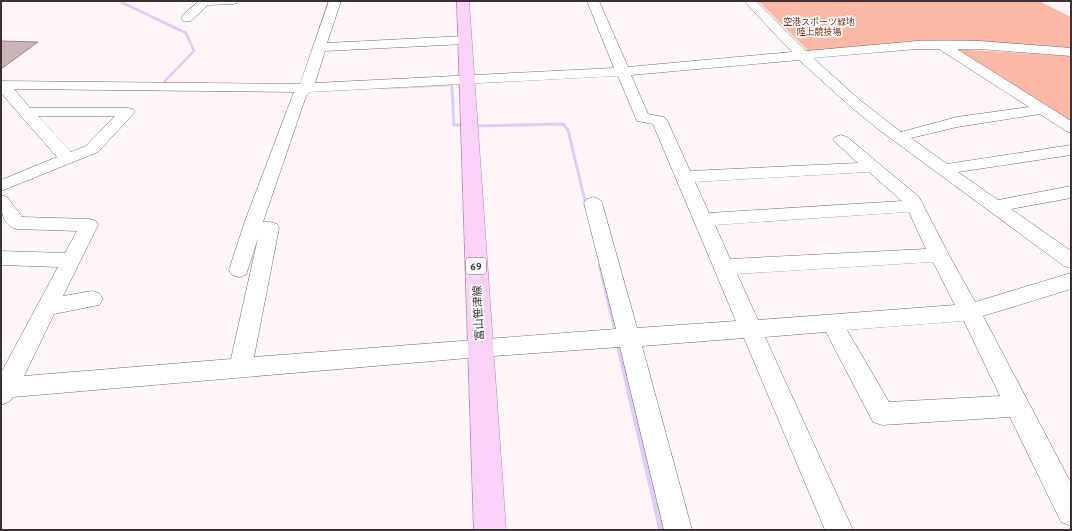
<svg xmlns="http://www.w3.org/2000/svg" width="1072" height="531" viewBox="0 0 1072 531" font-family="'PT Sans','Noto Sans JP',sans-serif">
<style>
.green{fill:#fdb9a3}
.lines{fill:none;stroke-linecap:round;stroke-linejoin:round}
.stream-far3{stroke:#e0ccf8;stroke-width:2.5}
.stream-far2{stroke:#e0ccf8;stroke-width:3}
.stream-far1{stroke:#e0ccf8;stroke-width:4}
.stream{stroke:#e0ccf8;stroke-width:5}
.building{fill:#cab5b5;stroke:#998586}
.minor-casing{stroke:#79686f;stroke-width:1}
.major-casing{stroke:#b486b0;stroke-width:1}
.minor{fill:#fff;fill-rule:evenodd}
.major{fill:#fad2f7;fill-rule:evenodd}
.labels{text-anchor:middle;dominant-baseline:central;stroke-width:3.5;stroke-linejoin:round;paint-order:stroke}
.far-park-label{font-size:9px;fill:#772e14;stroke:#fff}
.shield{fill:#fff;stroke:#746f71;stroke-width:1}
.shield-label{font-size:10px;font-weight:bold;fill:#393134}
.street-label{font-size:11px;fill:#393134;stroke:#fff}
</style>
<rect width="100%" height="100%" fill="#fef6f9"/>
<g class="green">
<path d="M758 1H1039L1071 17V48C1027 45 983 40 940 40 896 41 852 47 809 52Z"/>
<polygon points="955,49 1071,56 1071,125"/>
</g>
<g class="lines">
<g class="stream-far3">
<polyline points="119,1 186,33 194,51 163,83 168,83"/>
<polyline points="382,88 452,85 452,91"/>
</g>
<g class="stream-far2">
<polyline points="452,90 454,125 466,125"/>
<polyline points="472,126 563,124 568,130 586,205"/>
</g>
<g class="stream-far1">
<polyline points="586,204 586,206"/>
<polyline points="600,266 616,333"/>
<polyline points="618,343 619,349"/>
</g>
<polyline class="stream" points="619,348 661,530"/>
</g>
<polygon class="building" points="1,41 38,42 1,69"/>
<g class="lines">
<defs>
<g id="minor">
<polygon points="199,1 239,1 237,3 233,4 208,5 191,21 183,21 181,18 183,15"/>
<path d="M329 1H341L327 43 465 36 469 37 471 40 469 43 465 44 325 51 315 83 614 68 587 1H599L628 67 792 52 744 1H756L806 51 917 41H980L1071 48V56L980 49H957L1071 121V133L1066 131 1040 114 957 127 911 138 947 164 1071 145V155L958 172 998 200 1071 186V198L1011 209 1071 251V268L1064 266 878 129 851 107 799 60 631 75 648 114 664 117 667 120 690 171 858 163 833 140 835 137 841 135 847 137 919 197 949 255 975 302 1071 273V289L983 316 1071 483V526L1061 522 1010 417 882 425 873 422 826 332 765 337 853 530H825L744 338 642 346 692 530H664L620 347 480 357 13 397 10 401 1 405V373L58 267 1 265V251L65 253 77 231 17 229C1 225 1 209 1 195L7 197 22 217 89 219 96 221 98 225 63 296 92 291 99 293 103 299 99 305 54 314 24 376 231 359 258 238 246 275 239 277 232 275 229 270 245 221 294 92 14 89 30 108H128L133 109 135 112 98 152 1 191V180L57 157 1 93V81L300 84ZM917 49H939L1029 107 957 117 901 132 861 101 813 58ZM618 76 637 121 653 124 736 321 637 328 602 203 599 199 593 197 587 199 584 203 616 329 254 357 279 228 277 224 270 222H263L306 96 310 92ZM38 116H115L86 146 71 152ZM869 172 902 201 709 213 695 182ZM909 212 926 249 730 259 715 225ZM933 262 955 305 758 320 737 274ZM964 321 1000 396 889 402 847 330Z"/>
</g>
<polygon id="major" points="457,1 469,1 506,530 474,530"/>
</defs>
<use href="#minor" class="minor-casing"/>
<use href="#major" class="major-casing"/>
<use href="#minor" class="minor"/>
<use href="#major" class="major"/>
</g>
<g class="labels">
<g class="far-park-label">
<text x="819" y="21">空港スポーツ緑地<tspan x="819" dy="10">陸上競技場</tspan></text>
</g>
<rect class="shield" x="466" y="258" width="20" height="16" rx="3"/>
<g class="shield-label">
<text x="476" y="266">69</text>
</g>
<g class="street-label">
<text transform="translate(478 313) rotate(-93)">富山笹津線</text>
</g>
</g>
<rect width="1072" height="531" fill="none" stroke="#393134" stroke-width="4"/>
</svg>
